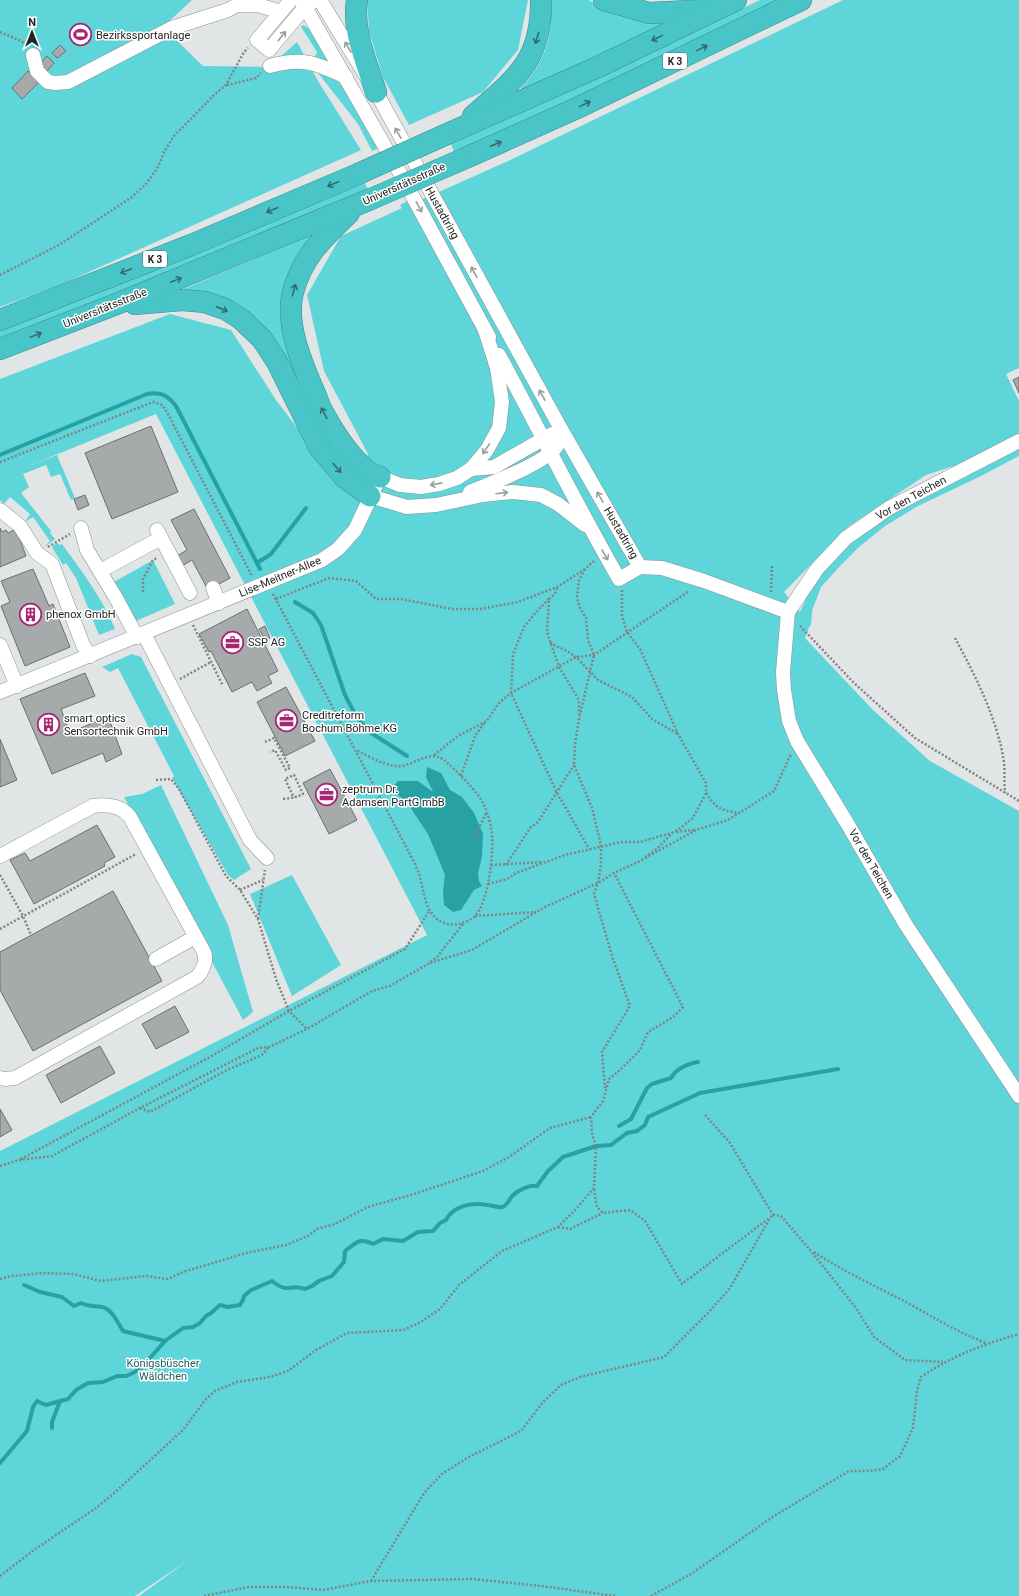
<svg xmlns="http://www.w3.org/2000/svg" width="1019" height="1596" viewBox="0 0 1019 1596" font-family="Roboto,sans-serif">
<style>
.green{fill:#5ed5d9}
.water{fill:#27a1a4}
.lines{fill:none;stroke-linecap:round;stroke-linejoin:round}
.stream{stroke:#27a1a4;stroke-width:4}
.building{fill:#a6aaaa;stroke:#6c6f6f}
.minor-casing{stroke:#8e9292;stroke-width:15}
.highway-casing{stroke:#3b8c8e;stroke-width:22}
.path{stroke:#818484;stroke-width:2.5;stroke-dasharray:2 2;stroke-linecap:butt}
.minor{stroke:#fff;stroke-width:14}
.highway{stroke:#49c4c7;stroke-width:21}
.highway-bridge-casing{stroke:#3b8c8e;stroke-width:22;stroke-linecap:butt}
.highway-bridge{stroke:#49c4c7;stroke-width:21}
.oneway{stroke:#9c9c9c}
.oneway2{stroke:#346c6d}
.labels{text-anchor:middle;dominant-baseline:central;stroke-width:3;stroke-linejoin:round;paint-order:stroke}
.shield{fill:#fff;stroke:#646666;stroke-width:1}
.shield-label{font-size:10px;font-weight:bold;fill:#222424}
.poi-label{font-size:11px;fill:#222424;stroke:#fff;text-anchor:start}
.street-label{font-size:11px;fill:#222424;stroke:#fff}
.park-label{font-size:11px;fill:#1e5d5f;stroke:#fff}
</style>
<rect width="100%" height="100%" fill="#e1e5e5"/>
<g class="green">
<polygon points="0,0 192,0 163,27 203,66 269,67 297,42 318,81 361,150 60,285 0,307"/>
<polygon points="367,0 528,0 518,50 483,92 409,125 383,77 369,31"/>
<path d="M550 0H589L595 4 668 23 523 90 521 88C545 62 554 36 550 0Z"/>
<polygon points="760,0 779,0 583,94 454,152 451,144 579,86"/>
<path d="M843 0H1019V368L1006 374 1019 401V435L969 461 926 475 849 526 784 592 800 612C806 600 811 584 819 574 867 514 952 478 1019 445V456L979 477 918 506 885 526 859 547 840 566 821 587 812 611 811 625H810L805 638 873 710 930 761 1019 811V1596H139L190 1559 135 1596H0V1151L427 935 156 414 21 469 57 455 75 498 71 500 60 474 51 477 46 465 23 474 29 487 21 493 51 531 50 533 55 539 43 548 50 541 33 517 25 522 30 514 10 497 4 504 0 500V379L170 314 231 330 276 400 347 493 356 477 331 449 281 354 181 290 314 234 285 293 358 473 368 454 324 371 307 295 341 236 402 208 400 205 409 200 412 204 508 161Z"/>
<polygon points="303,25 308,28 329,62 315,57 317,52 301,27"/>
<path d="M315 69C320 70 326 72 330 74 347 86 368 129 380 148L372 151 358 124Z"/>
<polygon points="364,182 368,189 257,237 0,340 0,330"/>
<path d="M57 543 60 545 62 544C81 570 103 599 115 629L99 635 76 578 66 563 63 565 52 547Z"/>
<polygon points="153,560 175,604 136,621 114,582"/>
<polygon points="132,654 141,657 251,869 234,880 228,875 172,778 174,776 118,668 110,672 102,667"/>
<polygon points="161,785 228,925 253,1012 243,1020 124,797 142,794"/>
<polygon points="292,875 341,965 292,996 250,894"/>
</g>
<polygon class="water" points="427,767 441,773 450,790 462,797 474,813 483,834 482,856 478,874 479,881 482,886 474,890 461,910 453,912 444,905 443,891 445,875 428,834 408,804 397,794 393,787 398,781 418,781 433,792 426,777"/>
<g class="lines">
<g class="stream">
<path d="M0 455 147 394C161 391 168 396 176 406L260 569"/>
<polyline points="257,563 271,554 306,508"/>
<polyline points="295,602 313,613 321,625 345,695 355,714 368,731 407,756"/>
<path d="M619 1126 631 1119 647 1088 652 1084 671 1078C676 1069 687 1064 698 1062"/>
<path d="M24 1285 40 1292 62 1297 74 1306 81 1303C92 1308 93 1305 102 1307 112 1309 118 1323 123 1331L165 1341"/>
<polyline points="52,1428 52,1422 60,1401"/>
<path d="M0 1463 27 1431 33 1407 37 1401 46 1405 60 1401 68 1399 76 1390 88 1383 103 1382 117 1376H126L133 1373 142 1367 165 1341 183 1328 193 1327 200 1323 206 1316 211 1313 220 1305 227 1307 240 1305 243 1300 244 1296 251 1290 272 1281C290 1295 289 1283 305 1289L312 1286 319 1281 332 1276 344 1262 345 1251C356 1243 359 1237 373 1244L383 1239 403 1241 418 1232 433 1231 440 1223 446 1220C453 1206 472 1202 487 1205 491 1205 498 1208 502 1207 507 1206 509 1200 512 1196 518 1190 529 1185 537 1186L548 1171 563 1157 596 1146 611 1145 627 1133 637 1131 645 1125 648 1117 700 1093 838 1069"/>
</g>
</g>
<g class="building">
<polygon points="60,45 66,51 57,58 52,53"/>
<polygon points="47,56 54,63 47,71 39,65"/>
<polygon points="28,71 39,82 22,99 12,88"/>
<polygon points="1019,377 1019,393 1013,380"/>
<polygon points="151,426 178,492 112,519 85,453"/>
<polygon points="85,495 89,505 78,510 74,499"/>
<polygon points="194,509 230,578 208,590 192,560 182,566 177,556 187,550 171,520"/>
<polygon points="0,528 2,532 6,530 8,533 16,529 26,556 0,567"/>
<polygon points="33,569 49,606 53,604 70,647 25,666 1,606 10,602 1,581"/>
<polygon points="247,609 278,671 268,676 272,683 257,691 252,682 232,692 211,651 209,652 199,634"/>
<polygon points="265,626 270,638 265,640 259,629"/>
<polygon points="85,673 95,696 61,709 70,733 108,716 122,754 106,762 103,753 52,774 20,699"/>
<polygon points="286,687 315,741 285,756 257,702"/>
<polygon points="0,739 17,780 0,787"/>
<polygon points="330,769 357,820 329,834 303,783"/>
<polygon points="97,825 115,857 104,863 105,866 34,904 10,860 25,853 30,861"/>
<polygon points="113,891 162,981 33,1051 0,990 0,952"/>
<polygon points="175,1006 189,1032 156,1049 142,1024"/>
<polygon points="100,1046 115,1073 61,1103 46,1075"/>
<polygon points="0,1109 12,1130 0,1137"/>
</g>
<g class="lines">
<defs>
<g id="minor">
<polyline points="291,0 257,40 269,50 305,7 311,3"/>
<polyline points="301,0 400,173 489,337"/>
<polyline points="320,0 376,92 561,429 640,567"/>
<polyline points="33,55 37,71 48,82 56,83 68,82 172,28 228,10 237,5 258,5 281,12"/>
<path d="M270 66C303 57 316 63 346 77"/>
<path d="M499 355C539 429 577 506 619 579L640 567"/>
<polyline points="1019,441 889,508 846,538 817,569 788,612 783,672 784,690 789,721 797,741 847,823 906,925 1019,1096"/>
<polyline points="471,469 494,467 552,434"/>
<path d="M470 492C489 484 550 462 558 444 560 440 560 433 561 429"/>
<polyline points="370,496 407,507 436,505 483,495 513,492 541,495 558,504 585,525"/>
<polyline points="0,510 20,526 37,553 52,564 83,645 90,656"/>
<polyline points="81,528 87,550 116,598 137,637"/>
<polyline points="157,530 190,593"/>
<polyline points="640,567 662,568 704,581 788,612"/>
<polyline points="100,571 161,538"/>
<polyline points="213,588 219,603"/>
<polyline points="144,634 250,840 267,858"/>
<polyline points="0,645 17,686"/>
<polyline points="0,692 322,560 338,549 355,530 380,477 400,485 421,487 439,484 457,478 471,469 487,450 499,428 502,402 497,368 485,330"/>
<path d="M0 856 93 806C107 804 121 805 130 817L204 952C207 961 203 970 197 977L15 1078 5 1079 0 1078"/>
<polyline points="156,959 195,937"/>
</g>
<g id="highway">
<path d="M357 0C352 31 367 63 376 92"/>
<polyline points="604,0 649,13 707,10"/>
<path d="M473 116C515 79 542 61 541 0"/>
<polyline points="447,134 600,66 736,0"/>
<polyline points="461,160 575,109 801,0"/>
<path d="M349 213C323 238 303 256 293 292 285 323 301 361 313 389 317 397 319 406 324 414 335 434 349 455 366 470 370 473 375 475 380 477"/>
<polyline points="135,304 182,300 205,302 225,309 241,319 262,339 277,362 319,447 345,478 370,496"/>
<polyline points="0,320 191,245 358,174"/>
<polyline points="0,349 114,305 371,199"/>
</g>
</defs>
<use href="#minor" class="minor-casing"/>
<use href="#highway" class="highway-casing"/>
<g class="path">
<polyline points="0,32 21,41 26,45"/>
<polyline points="227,85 256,78 261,73"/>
<polyline points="0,275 59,245 132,197 145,185 157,169 164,152 174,136 215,94 226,85 244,52 248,48"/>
<polyline points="0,462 153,402 162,405 167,412 252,576"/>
<polyline points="48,547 70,534"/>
<polyline points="585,569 579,580 577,597 579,606 586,618 588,640 594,655 579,719 575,744 574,765 592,808 601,845 601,864 598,883 594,894 612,956 630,1006 602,1052 605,1088"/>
<polyline points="557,588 555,594 549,599 547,632 559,667 579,700 579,714"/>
<polyline points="622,590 622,616 627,632 640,649 678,734 706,783 706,793 693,818 675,832 694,830"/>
<polyline points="143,592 143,579 153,560 157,558"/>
<polyline points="771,592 772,566"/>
<path d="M273 594 413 860C416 865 418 871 420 877 423 889 425 907 434 916 440 923 451 926 459 924 464 923 471 920 475 916 489 902 495 847 491 828 490 821 487 812 484 805 479 793 455 769 444 760 428 748 411 769 395 766 382 764 368 756 356 750"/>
<polyline points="276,599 329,578 356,581 376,599 401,599 452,609 480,609 518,602 557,587 585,569 594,561"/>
<polyline points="549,599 536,612 524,627 513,654 511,693 557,793 566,808 589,849"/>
<polyline points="193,625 223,686"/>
<polyline points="800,626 854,683 915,738 1019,801"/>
<path d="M955 638C976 677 997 718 1004 762 1005 772 1004 783 1005 793"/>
<polyline points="550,643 567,651 576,657 598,680 632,697 652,719 678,734"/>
<polyline points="180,679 211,662"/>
<polyline points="265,742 274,738 290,768 286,770 275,750 270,752"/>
<polyline points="434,755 458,736 487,721 498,704 511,693 576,657 594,655 689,591"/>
<polyline points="461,776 475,736 485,722"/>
<polyline points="156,780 171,779 179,789 226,876 240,890 258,919 276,979 289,1011 307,1029"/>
<path d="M706 793C717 809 720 810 739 813"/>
<path d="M283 799C291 798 297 797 303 794L294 775 285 779 294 798"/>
<polyline points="475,837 486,813"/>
<polyline points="645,857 658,848 671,834"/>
<polyline points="491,865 543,862"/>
<polyline points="506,865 530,828 538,822 574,765"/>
<polyline points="0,875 23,916 31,935"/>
<polyline points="488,884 507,879 516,873 565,855 621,842 640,842 675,832"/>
<polyline points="240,890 263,880"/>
<polyline points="475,916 536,912"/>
<polyline points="258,919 265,870"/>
<polyline points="0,929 136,854"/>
<polyline points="430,963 472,950 545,907 598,883 614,873 640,861 696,830 728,820 774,791 791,754"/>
<polyline points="140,1108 150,1112 225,1071 262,1055 269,1047"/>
<polyline points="705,1115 730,1143 773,1215"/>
<polyline points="21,1159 208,1058 289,1011 405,949 430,910"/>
<polyline points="0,1166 19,1160 52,1156 140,1108 258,1048 269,1047 307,1029 372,991 390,986 428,964 437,957 463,924"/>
<polyline points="594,1189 597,1207 603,1213 630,1210 645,1221 682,1284 768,1219"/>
<polyline points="773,1215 781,1216 811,1251 856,1308 874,1337 905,1360 943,1362"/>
<polyline points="558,1227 570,1229 603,1213"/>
<path d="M814 1252C843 1271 875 1286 906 1302 933 1317 957 1332 986 1343"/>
<polyline points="0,1279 12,1276 43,1273 73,1274 101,1281 146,1276 168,1279 183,1272 246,1253 286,1245 308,1236 317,1229 335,1224 368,1207 414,1194 483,1171 509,1157 550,1128 591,1117"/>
<polyline points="0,1576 34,1550 96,1508 112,1495 183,1430 206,1399 215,1391 237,1382 270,1377 288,1371 316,1350 347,1333 403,1330 419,1323 440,1309 459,1285 502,1251 558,1227 575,1210 594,1188 596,1146 592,1133 591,1117 603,1101 609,1079 619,1071 640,1050 648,1032 673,1017 683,1007 614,873"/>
<polyline points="371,1581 424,1493 442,1474 467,1458 521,1431 543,1402 561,1385 580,1377 664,1357 708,1313 730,1288 770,1218 773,1215"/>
<polyline points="204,1596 249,1587 287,1587 323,1590 371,1581 473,1579 541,1586 615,1596"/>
<path d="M651 1596 691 1574 774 1516 849 1471H869L883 1469 900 1456 913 1428 917 1391 921 1377C954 1355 981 1345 1019 1334"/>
</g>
<use href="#minor" class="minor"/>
<use href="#highway" class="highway"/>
<defs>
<g id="highway-bridge">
<polyline points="358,174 447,134"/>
<polyline points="371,199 461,160"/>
</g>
</defs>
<use href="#highway-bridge" class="highway-bridge-casing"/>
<use href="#highway-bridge" class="highway-bridge"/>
</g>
<defs><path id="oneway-shaft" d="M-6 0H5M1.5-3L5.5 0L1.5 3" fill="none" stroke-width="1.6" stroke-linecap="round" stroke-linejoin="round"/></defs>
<g class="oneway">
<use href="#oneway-shaft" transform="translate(282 36) rotate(-51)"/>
<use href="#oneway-shaft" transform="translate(348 47) rotate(-121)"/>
<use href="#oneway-shaft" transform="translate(398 133) rotate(-119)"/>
<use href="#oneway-shaft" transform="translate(419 207) rotate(62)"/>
<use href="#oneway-shaft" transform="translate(474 272) rotate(-119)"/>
<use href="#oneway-shaft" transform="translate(542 395) rotate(-119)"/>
<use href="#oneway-shaft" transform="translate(486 449) rotate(124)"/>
<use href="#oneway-shaft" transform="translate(436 484) rotate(169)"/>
<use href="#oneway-shaft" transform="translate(502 493) rotate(-7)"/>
<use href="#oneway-shaft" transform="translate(600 497) rotate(-120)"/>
<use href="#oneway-shaft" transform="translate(605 555) rotate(60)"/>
</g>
<g class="oneway2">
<use href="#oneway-shaft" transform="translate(537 38) rotate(107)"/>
<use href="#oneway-shaft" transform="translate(657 38) rotate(154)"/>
<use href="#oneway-shaft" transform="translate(702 48) rotate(-26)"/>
<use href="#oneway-shaft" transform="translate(585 104) rotate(-26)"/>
<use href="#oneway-shaft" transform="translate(496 144) rotate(-23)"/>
<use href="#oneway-shaft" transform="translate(333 184) rotate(157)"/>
<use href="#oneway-shaft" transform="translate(272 210) rotate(157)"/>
<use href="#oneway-shaft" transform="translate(126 271) rotate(158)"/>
<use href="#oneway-shaft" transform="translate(176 280) rotate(-22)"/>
<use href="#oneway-shaft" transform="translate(294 290) rotate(-74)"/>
<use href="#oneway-shaft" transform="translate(222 309) rotate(23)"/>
<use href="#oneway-shaft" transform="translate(36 335) rotate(-21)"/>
<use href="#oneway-shaft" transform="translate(324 413) rotate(-118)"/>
<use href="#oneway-shaft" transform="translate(337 468) rotate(50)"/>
</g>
<defs>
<symbol id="stadium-ring" viewBox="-11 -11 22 22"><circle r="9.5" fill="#fff" stroke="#a62574" stroke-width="1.5"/><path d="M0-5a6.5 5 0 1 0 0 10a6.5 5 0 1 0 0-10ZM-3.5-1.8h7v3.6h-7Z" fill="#a62574"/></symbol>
<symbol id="building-ring" viewBox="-11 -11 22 22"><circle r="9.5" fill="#fff" stroke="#a62574" stroke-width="1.5"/><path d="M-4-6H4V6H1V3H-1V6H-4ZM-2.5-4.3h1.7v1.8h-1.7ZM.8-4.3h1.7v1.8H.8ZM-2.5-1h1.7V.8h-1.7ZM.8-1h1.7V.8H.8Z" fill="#a62574"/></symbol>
<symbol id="office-ring" viewBox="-11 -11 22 22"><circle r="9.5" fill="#fff" stroke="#a62574" stroke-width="1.5"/><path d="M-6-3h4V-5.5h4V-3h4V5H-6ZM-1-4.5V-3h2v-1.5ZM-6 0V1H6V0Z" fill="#a62574"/></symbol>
</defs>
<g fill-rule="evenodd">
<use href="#stadium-ring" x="68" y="22" width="25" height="25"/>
<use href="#building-ring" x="18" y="602" width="25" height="25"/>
<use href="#office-ring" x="220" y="630" width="25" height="25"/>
<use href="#office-ring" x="274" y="708" width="25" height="25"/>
<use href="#building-ring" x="36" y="712" width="25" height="25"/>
<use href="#office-ring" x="314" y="782" width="25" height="25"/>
</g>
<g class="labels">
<g class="shield">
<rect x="663" y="53" width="24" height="16" rx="3"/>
<rect x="143" y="251" width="24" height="16" rx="3"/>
</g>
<g class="shield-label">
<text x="675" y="61">K 3</text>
<text x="155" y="259">K 3</text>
</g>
<g class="poi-label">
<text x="96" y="35">Bezirkssportanlage</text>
<text x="46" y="614">phenox GmbH</text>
<text x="248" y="642">SSP AG</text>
<text x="302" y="715">Creditreform<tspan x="302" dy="13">Bochum Böhme KG</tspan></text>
<text x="64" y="718">smart optics<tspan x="64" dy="13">Sensortechnik GmbH</tspan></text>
<text x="342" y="789">zeptrum Dr.<tspan x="342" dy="13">Adamsen PartG mbB</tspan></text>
</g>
<g class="street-label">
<text transform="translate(404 184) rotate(-24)">Universitätsstraße</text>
<text transform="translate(442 213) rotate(61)">Hustadtring</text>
<text transform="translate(105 308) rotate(-22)">Universitätsstraße</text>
<text transform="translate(911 498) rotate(-29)">Vor den Teichen</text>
<text transform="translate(621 533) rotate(60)">Hustadtring</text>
<text transform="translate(280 577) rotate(-23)">Lise-Meitner-Allee</text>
<text transform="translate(871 864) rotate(60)">Vor den Teichen</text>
</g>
<g class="park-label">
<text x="163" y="1363">Königsbüscher<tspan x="163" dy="13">Wäldchen</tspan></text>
</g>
</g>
<g transform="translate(32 32)" stroke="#ffffff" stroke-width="3" paint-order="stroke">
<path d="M0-3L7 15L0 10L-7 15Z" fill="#222424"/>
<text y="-6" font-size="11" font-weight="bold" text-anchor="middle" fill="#222424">N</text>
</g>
</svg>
